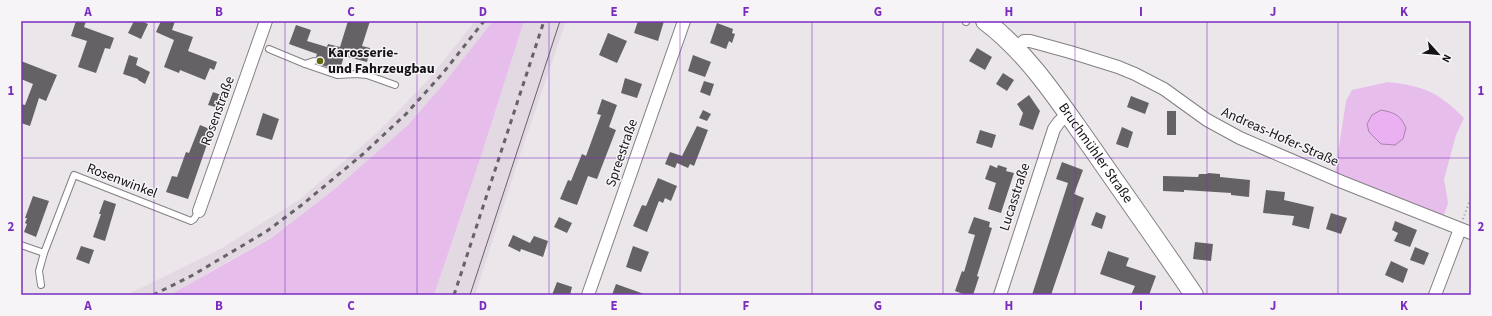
<svg xmlns="http://www.w3.org/2000/svg" width="1492" height="316" viewBox="0 0 1492 316" font-family="'Source Sans 3',sans-serif">
<style>
.built{fill:#e2d9e3}
.green{fill:#e7bdeb}
.water{fill:#ebb0f1;stroke:#ab81af}
.building{fill:#656266}
.lines{fill:none;stroke-linecap:round;stroke-linejoin:round}
.lane-casing{stroke:#848084;stroke-width:8}
.street-casing{stroke:#848084;stroke-width:14}
.secondary-casing{stroke:#848084;stroke-width:20}
.path{stroke:#959295;stroke-width:2;stroke-dasharray:1 3;stroke-linecap:butt}
.lane{stroke:#fff;stroke-width:6}
.street{stroke:#fff;stroke-width:12}
.secondary{stroke:#fff;stroke-width:18}
.tram{stroke:#656365;stroke-width:1}
.rail{stroke:#656365;stroke-width:3;stroke-dasharray:5 5;stroke-linecap:butt}
.grid{fill:none;stroke:#7b2cbf;stroke-width:1;stroke-opacity:0.55}
.poi-dot{fill:#64690b;stroke:#f7f4f8;stroke-width:1.5}
.labels{text-anchor:middle;dominant-baseline:central;stroke-width:3;stroke-linejoin:round;paint-order:stroke}
.poi-label{font-size:14px;font-weight:bold;fill:#151315;stroke:#f7f4f8;text-anchor:start}
.street-label{font-size:14px;fill:#151315;stroke:#f7f4f8}
.neatline{fill:none;stroke:#7b2cbf;stroke-width:1.5}
.grid-label{font-size:13px;text-anchor:middle;font-weight:bold;fill:#7b2cbf}
</style>
<rect width="100%" height="100%" fill="#eae6ea"/>
<g class="built">
<polygon points="475,21 493,21 441,87 408,125 336,188 271,237 170,295 125,295 141,288 222,248 299,200 377,133 429,79"/>
<polygon points="524,21 566,21 519,158 475,295 434,295 482,153"/>
</g>
<g class="green">
<polygon points="493,21 524,21 482,153 434,295 170,295 271,238 336,188 408,125 441,87"/>
<path d="M1388 82C1424 86 1438 92 1464 118L1456 135 1444 179 1448 203 1443 218 1335 174 1346 101 1352 90Z"/>
</g>
<path class="water" d="M1381 110C1396 113 1400 115 1406 128L1403 139 1395 145 1381 144 1369 132 1367 124 1372 115Z"/>
<g class="building">
<polygon points="76,21 86,21 84,27 114,38 110,49 105,48 96,73 78,67 87,41 71,36"/>
<polygon points="134,21 141,21 148,24 141,39 128,33"/>
<polygon points="161,21 175,21 172,30 193,37 188,51 217,62 214,70 210,68 205,80 180,70 179,73 164,67 174,40 156,32"/>
<polygon points="348,21 370,21 362,46 370,48 367,62 344,56 340,70 338,70 318,64 318,60 316,57 317,54 289,44 296,25 311,30 307,41 327,47 328,44 340,47"/>
<polygon points="638,21 664,21 658,41 634,33"/>
<polygon points="717,23 733,29 732,33 735,34 732,43 729,41 726,49 710,43"/>
<polygon points="608,33 627,41 617,63 599,55"/>
<polygon points="977,48 992,57 985,70 969,61"/>
<polygon points="129,55 138,58 136,65 150,72 145,84 138,80 138,79 123,74"/>
<polygon points="693,55 711,62 705,77 688,71"/>
<polygon points="21,61 57,75 46,101 39,98 30,126 21,123 21,104 25,105 33,84 21,79"/>
<polygon points="1003,73 1014,80 1007,91 996,84"/>
<polygon points="625,78 642,84 637,98 621,93"/>
<polygon points="704,81 714,84 710,96 700,92"/>
<polygon points="213,92 224,96 219,108 208,105"/>
<polygon points="1029,95 1040,111 1033,130 1019,125 1023,113 1017,104"/>
<polygon points="1131,96 1149,103 1145,114 1127,107"/>
<polygon points="602,99 617,105 609,127 616,130 597,179 588,176 577,205 560,199 568,180 571,181 582,154 586,156 601,115 597,114"/>
<polygon points="703,110 711,114 707,121 699,118"/>
<rect x="1167" y="111" width="9" height="24"/>
<polygon points="263,113 279,119 272,140 256,135"/>
<polygon points="200,125 212,130 188,199 166,192 172,176 177,177 186,152 189,153"/>
<polygon points="697,126 708,130 694,166 690,164 688,168 677,163 675,168 665,164 670,152 682,156"/>
<polygon points="1122,127 1133,132 1128,148 1116,144"/>
<polygon points="980,130 996,135 992,148 976,143"/>
<polygon points="1062,162 1083,170 1074,194 1084,198 1051,295 1032,295 1068,183 1056,179"/>
<polygon points="990,165 997,168 998,165 1007,168 1006,171 1014,173 1001,213 988,209 996,183 985,179"/>
<polygon points="1208,173 1220,174 1220,177 1250,180 1249,197 1231,195 1231,193 1184,190 1184,192 1163,191 1163,176 1198,177 1199,174 1207,174"/>
<polygon points="658,178 677,186 671,201 665,198 663,203 659,201 647,232 633,226 642,205 646,206"/>
<polygon points="1266,190 1285,192 1284,200 1314,207 1309,229 1292,225 1294,216 1263,213"/>
<polygon points="33,196 49,201 36,237 24,232 27,224 25,223 27,218 25,218"/>
<polygon points="104,200 116,204 105,241 93,237 101,214 99,214"/>
<polygon points="1096,212 1106,216 1102,229 1091,225"/>
<polygon points="1331,213 1347,218 1341,234 1326,229"/>
<polygon points="559,217 572,223 567,233 554,227"/>
<polygon points="974,217 990,222 989,227 992,228 977,276 979,277 973,295 966,295 955,291 962,271 964,272 975,235 968,233"/>
<polygon points="1395,221 1417,230 1410,247 1394,241 1398,233 1392,230"/>
<polygon points="513,235 530,243 534,236 548,241 543,257 521,249 520,252 508,246"/>
<polygon points="1195,242 1213,244 1211,261 1193,259"/>
<polygon points="81,246 94,250 89,264 76,259"/>
<polygon points="633,246 649,252 641,272 626,267"/>
<polygon points="1415,247 1429,253 1424,265 1410,260"/>
<polygon points="1108,251 1129,258 1126,266 1156,276 1149,295 1131,295 1135,286 1100,274"/>
<polygon points="1391,261 1408,269 1403,283 1385,275"/>
<polygon points="557,282 572,287 570,295 552,295"/>
<polygon points="616,284 644,294 644,295 612,295"/>
</g>
<g class="lines">
<defs>
<g id="lane">
<polyline points="966,22 966,21"/>
<polyline points="269,49 305,64 314,61"/>
<polyline points="305,64 337,75 357,74 367,75 395,85"/>
<polyline points="21,245 44,253"/>
<polyline points="41,285 39,271 44,253 74,175 191,221 194,219 199,211"/>
</g>
<g id="street">
<polyline points="1017,49 1024,41 1030,41 1070,52 1118,67 1135,74 1164,89 1207,120 1240,138 1342,182 1471,233"/>
<polyline points="199,211 266,21"/>
<polyline points="588,295 684,21"/>
<polyline points="1000,295 1054,129 1059,122 1068,114"/>
<polyline points="1435,295 1460,229"/>
</g>
<g id="secondary">
<path id="s1" d="M985 21C1029 54 1060 103 1092 148 1126 197 1161 246 1194 295"/>
</g>
</defs>
<use href="#lane" class="lane-casing"/>
<use href="#street" class="street-casing"/>
<use href="#secondary" class="secondary-casing"/>
<polyline class="path" points="1463,219 1471,197"/>
<use href="#lane" class="lane"/>
<use href="#street" class="street"/>
<use href="#secondary" class="secondary"/>
<polyline class="tram" points="470,295 560,21"/>
<g class="rail">
<polyline points="153,295 193,275 267,231 303,204 363,154 406,114 443,73 484,21"/>
<polyline points="454,295 544,21"/>
</g>
</g>
<path class="grid" d="M154 21V295M285 21V295M417 21V295M549 21V295M680 21V295M812 21V295M943 21V295M1075 21V295M1207 21V295M1338 21V295M21 158H1471"/>
<circle class="poi-dot" cx="320" cy="61" r="4"/>
<g class="labels">
<g class="poi-label">
<text x="328" y="53">Karosserie-<tspan x="328" dy="16">und Fahrzeugbau</tspan></text>
</g>
<g class="street-label">
<text transform="translate(218 111) rotate(-70)">Rosenstraße</text>
<text transform="translate(1280 137) rotate(24)">Andreas-Hofer-Straße</text>
<text transform="translate(622 153) rotate(-71)">Spreestraße</text>
<text stroke="none"><textPath href="#s1" startOffset="173">Bruchmühler Straße</textPath></text>
<text transform="translate(122 181) rotate(21)">Rosenwinkel</text>
<text transform="translate(1015 197) rotate(-72)">Lucasstraße</text>
</g>
</g>
<rect width="1492" height="316" fill="none" stroke="#f7f4f8" stroke-width="44"/>
<g transform="translate(1438 54) rotate(117)" stroke="#f7f4f8" stroke-width="3" paint-order="stroke">
<path d="M0-3L7 15L0 10L-7 15Z" fill="#151315"/>
<text y="-6" font-size="11" font-weight="bold" text-anchor="middle" fill="#151315">N</text>
</g>
<rect x="22" y="22" width="1448" height="272" class="neatline"/>
<g class="grid-label">
<text x="88" y="16">A</text>
<text x="219" y="16">B</text>
<text x="351" y="16">C</text>
<text x="483" y="16">D</text>
<text x="614" y="16">E</text>
<text x="746" y="16">F</text>
<text x="878" y="16">G</text>
<text x="1009" y="16">H</text>
<text x="1141" y="16">I</text>
<text x="1273" y="16">J</text>
<text x="1404" y="16">K</text>
<text x="11" y="95">1</text>
<text x="1481" y="95">1</text>
<text x="11" y="231">2</text>
<text x="1481" y="231">2</text>
<text x="88" y="310">A</text>
<text x="219" y="310">B</text>
<text x="351" y="310">C</text>
<text x="483" y="310">D</text>
<text x="614" y="310">E</text>
<text x="746" y="310">F</text>
<text x="878" y="310">G</text>
<text x="1009" y="310">H</text>
<text x="1141" y="310">I</text>
<text x="1273" y="310">J</text>
<text x="1404" y="310">K</text>
</g>
</svg>
